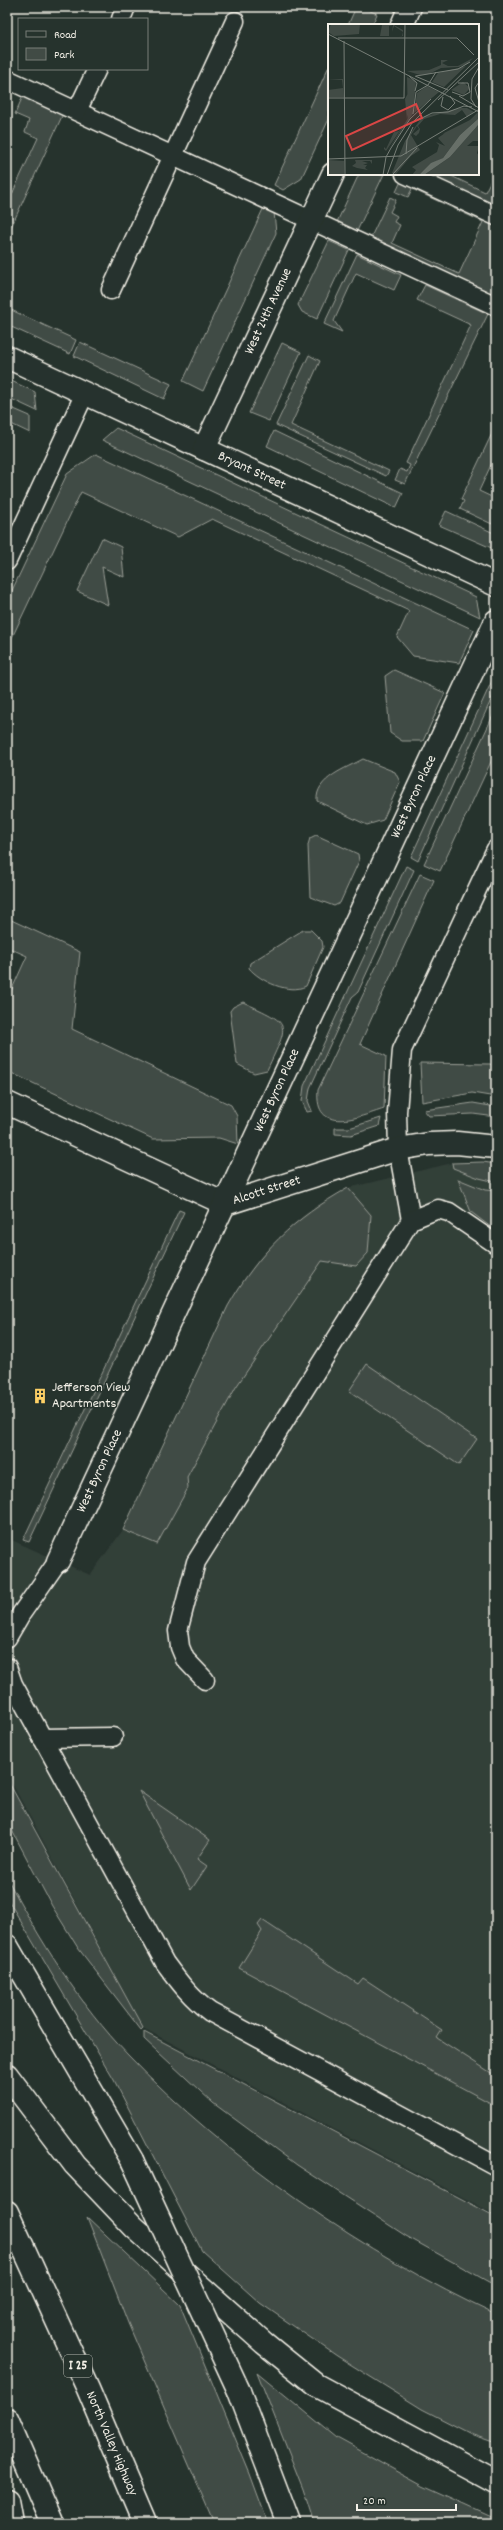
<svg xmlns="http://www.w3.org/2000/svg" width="503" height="2530" viewBox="0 0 503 2530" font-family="Dekko,sans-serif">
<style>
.built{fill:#333f39}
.green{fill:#414b45;stroke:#9a9e96}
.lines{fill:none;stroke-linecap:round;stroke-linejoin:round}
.service-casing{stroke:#f4f1e8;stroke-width:21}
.minor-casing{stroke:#f4f1e8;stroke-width:25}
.motorway-casing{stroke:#f4f1e8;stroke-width:25}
.service{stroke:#26332d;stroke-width:18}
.minor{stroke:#26332d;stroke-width:22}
.motorway{stroke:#26332d;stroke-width:22}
.motorway-bridge-casing{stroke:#f4f1e8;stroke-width:25;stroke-linecap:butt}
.motorway-bridge{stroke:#26332d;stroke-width:22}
.labels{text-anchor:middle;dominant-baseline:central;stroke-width:3;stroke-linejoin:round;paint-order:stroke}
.shield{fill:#26332d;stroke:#b6b8b0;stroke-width:1}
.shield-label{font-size:13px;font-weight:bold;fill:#f4f1e8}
.street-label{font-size:14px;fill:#f4f1e8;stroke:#26332d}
.poi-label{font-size:14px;fill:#f4f1e8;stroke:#26332d;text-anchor:start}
.inset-road{fill:none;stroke:#787f78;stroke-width:1}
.view{fill:#da4645;fill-opacity:0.15;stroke:#da4645;stroke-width:2}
.inset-edge{fill:none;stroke:#f4f1e8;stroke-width:2}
</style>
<rect width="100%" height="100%" fill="#26332d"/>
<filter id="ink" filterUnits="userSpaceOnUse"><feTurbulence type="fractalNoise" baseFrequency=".025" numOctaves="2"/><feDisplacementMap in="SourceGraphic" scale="8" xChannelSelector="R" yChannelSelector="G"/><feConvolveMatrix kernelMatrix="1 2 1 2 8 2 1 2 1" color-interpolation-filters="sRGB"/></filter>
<g filter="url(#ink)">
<polygon class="built" points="483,1162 496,1164 496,2215 143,2028 7,1774 7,1538 90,1575 123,1530 228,1306 245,1277 261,1256 293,1224 316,1206 348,1188 452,1163"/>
<g class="green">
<polygon points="356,7 362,7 377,14 372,25 348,25"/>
<polygon points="329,66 329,119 301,179 283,190 274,185"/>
<polygon points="23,96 63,114 7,236 7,205 38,138 25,132 29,120 15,114"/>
<polygon points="496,170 496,206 426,174 447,174 485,192"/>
<polygon points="359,174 384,174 357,231 337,222"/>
<polygon points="401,181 496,226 496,298 370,239 390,197 396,200 390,212 397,216 394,222 400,225 392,243 459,274 483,222 412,189 408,197 396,192"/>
<polygon points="264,207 274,212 276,233 203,391 183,381"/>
<polygon points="329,241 349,250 317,319 302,312 298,305"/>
<polygon points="357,254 401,275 394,290 356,273 334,321 342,332 324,324"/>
<polygon points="425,285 488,314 405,484 395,480 400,469 407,472 410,465 406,463 471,325 417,300"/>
<polygon points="7,308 76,340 70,354 7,325"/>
<polygon points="80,342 171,384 164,399 74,356"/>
<polygon points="282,343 301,352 269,421 249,413"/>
<polygon points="309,355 320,361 291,425 389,471 386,476 276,425"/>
<polygon points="7,379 35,392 37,411 7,397"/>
<polygon points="7,406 30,416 30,433 7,422"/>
<polygon points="496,425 496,454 479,491 496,499 496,515 492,524 460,509 464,501 461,499"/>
<polygon points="116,428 476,597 480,617 102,440"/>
<polygon points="274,431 403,493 396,508 267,446"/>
<polygon points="96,454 474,630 459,663 413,656 397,637 409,611 212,519 178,537 81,492 7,648 7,601 67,474"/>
<polygon points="446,511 496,534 496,550 439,525"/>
<polygon points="102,538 121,547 124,577 102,567 108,605 77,591"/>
<polygon points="394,670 445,693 423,741 402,741 390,733 385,676"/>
<polygon points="496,672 496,689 418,861 411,857"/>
<polygon points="496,709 496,751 440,871 424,864"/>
<path d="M363 759 395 772 400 782 383 820 367 825 317 801C315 778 347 768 363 759Z"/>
<polygon points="316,835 358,854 359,861 340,903 334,906 310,897 308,845 310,838"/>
<polygon points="406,866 414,870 358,992 352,997 310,1088 308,1101 312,1111 307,1112 302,1101 304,1086"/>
<path d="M420 874 434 880 360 1044 386 1056 384 1109C359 1117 314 1136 318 1090Z"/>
<polygon points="7,918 80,952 72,1029 231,1105 237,1116 238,1144 219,1138 153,1139 7,1071 7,1000 27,956 7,947"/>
<path d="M303 930H311L322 941 323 947 306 986C289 995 260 981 249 968L250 963Z"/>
<path d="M243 1002C292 1025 290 1021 267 1070L254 1073 237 1064 230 1011 233 1007Z"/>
<polygon points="420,1063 490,1064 496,1066 496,1097 472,1093 422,1102"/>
<polygon points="473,1103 496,1107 496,1117 473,1114 429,1116 424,1110"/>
<polygon points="381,1118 379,1126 351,1135 335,1134 335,1128 349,1128"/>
<polygon points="483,1162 496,1164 496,1182 479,1178 453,1168 452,1163"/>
<polygon points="458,1179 485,1190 496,1191 496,1231 471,1212"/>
<path d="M348 1188 371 1215 368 1253 356 1266 322 1261 236 1387 187 1477 188 1488 157 1544 123 1530 228 1306C259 1252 293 1219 348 1188Z"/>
<polygon points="179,1210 184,1212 29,1542 23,1540"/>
<polygon points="367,1364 477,1439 459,1465 349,1391"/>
<polygon points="7,1779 143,2028 141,2030 78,1948 52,1906 7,1821"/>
<polygon points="139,1791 210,1840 197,1859 207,1866 191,1890"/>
<path d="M7 1878C39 1939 80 2005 128 2055 227 2159 365 2254 496 2315V2443L473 2435 422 2409 337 2356 260 2303 202 2251 114 2080 7 1898Z"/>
<polygon points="262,1920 358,1984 363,1978 442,2030 437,2038 496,2076 496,2106 239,1968 262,1931 258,1925"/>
<polygon points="144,2032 496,2217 496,2286 406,2236 297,2165 213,2103 144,2039"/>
<polygon points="87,2217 180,2305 250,2474 268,2523 214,2523 128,2323"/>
<polygon points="257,2372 337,2438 423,2485 496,2518 496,2523 314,2523 303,2489"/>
</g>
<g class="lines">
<defs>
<g id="service">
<polyline points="121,19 126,7"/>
<polyline points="7,79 496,306"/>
<polyline points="77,111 97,69"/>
<polyline points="405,174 496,216"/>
<polyline points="111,290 235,21"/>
<polyline points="7,561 85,393"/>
<polyline points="411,1220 398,1149 397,1112 402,1050 496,849"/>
<polyline points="7,1638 21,1614 58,1561"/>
<path d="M7 1667 13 1684 165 1963C179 1982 191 1998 210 2012L496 2166"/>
<polyline points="205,1680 185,1659 180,1647 178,1631 196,1562 411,1220 438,1209 449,1212 496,1244"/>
<polyline points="42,1738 113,1737"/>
</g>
<g id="minor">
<polyline points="402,25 410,7"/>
<path id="s1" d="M7 357 496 585"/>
<path id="s2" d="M204 449 333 174"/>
<path id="s3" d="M7 1103 225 1204 398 1149 429 1144 457 1143 496 1147"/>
<path id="s4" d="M58 1561 496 621"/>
</g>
<g id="motorway">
<polyline points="7,1946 132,2160"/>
<polyline points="7,2075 75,2165 134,2227 264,2343 316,2385 496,2482"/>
<path id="s5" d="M7 2212 88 2389 145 2523"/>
<polyline points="239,2391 289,2523"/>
<polyline points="7,2419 52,2523"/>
<polyline points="7,2501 11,2523"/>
</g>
</defs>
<use href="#service" class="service-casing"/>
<use href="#minor" class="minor-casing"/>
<use href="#motorway" class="motorway-casing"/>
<use href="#service" class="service"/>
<use href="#minor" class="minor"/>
<use href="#motorway" class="motorway"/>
<defs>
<polyline id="motorway-bridge" points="132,2160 239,2391"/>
</defs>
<use href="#motorway-bridge" class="motorway-bridge-casing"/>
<use href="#motorway-bridge" class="motorway-bridge"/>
</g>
</g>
<defs>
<symbol id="building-bare" viewBox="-9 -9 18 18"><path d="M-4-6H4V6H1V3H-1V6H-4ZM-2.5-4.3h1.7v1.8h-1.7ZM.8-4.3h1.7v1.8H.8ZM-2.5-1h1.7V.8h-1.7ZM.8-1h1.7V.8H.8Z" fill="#ffd166" stroke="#26332d" stroke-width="2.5" paint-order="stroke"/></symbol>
</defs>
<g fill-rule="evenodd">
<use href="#building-bare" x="29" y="1385" width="22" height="22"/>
</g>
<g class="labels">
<rect class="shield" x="64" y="2355" width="28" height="22" rx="3"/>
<g class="shield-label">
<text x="78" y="2366">I 25</text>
</g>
<g class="street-label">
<text stroke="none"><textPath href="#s2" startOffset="152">West 24th Avenue</textPath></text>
<text stroke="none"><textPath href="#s1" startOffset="270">Bryant Street</textPath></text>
<text stroke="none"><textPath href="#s4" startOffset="843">West Byron Place</textPath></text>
<text stroke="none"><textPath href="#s4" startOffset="519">West Byron Place</textPath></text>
<text stroke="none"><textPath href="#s3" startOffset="284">Alcott Street</textPath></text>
<text stroke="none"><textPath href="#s4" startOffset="99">West Byron Place</textPath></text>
<text stroke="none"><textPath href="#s5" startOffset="254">North Valley Highway</textPath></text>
</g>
<g class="poi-label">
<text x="52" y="1388">Jefferson View<tspan x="52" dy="16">Apartments</tspan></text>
</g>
</g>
<g transform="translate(328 24)">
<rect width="151" height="151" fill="#26332d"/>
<path d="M3 0H32L31 10 6 12 0 8ZM57 0H64L75 6V12L70 13 74 12 75 8 66 2 64 8 65 1 61 2V12H52L54 1ZM145 34 139 40 131 43 113 44 101 50 92 51 79 47 101 46 113 41V36H120L114 39 120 42H130ZM138 42 116 63 104 58 110 49ZM79 53 88 57 85 90 59 128 80 94ZM0 55H15L16 73H0V66L15 64 14 56ZM135 58 142 64 136 71 123 66ZM99 62 111 68 86 89 89 69ZM80 69 81 84 79 96 58 127 56 125V123L58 125 66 108 71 107 79 96 77 75ZM132 84H139L146 88 139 93 134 86 127 91 112 90 96 95 90 102 92 105 91 109 88 112 85 110 91 105 89 102 83 111 92 126 83 132 68 150 64 149 77 117 92 96 97 92ZM151 87V94L132 111 115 134 105 139 91 151H84L88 146 84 143 109 128 111 121 108 118 117 122 110 114 117 109 114 110 142 96ZM151 100V117H145L139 122H151L149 129 151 132 150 151H96L122 133ZM0 136 16 137V151H0ZM27 136H44V140L42 137H34L40 139 35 141H39L37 144 40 146 29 144 24 142 28 139Z" fill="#414b45"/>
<path d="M151 94V100L122 133 96 151H91L103 139 115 134 132 111Z" fill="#676f68"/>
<path class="inset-road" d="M0 10 151 88M10 14H129L146 31M16 17 17 151M81 52 89 59 87 67M87 52 120 66M88 52 130 45 142 38M151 58 147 64 151 78M124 68 135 72 142 68 140 59H130M131 72 151 84M115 73 113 82 120 86 127 79 122 72M0 74H76L77 0M110 76 151 38M148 83 143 75 144 55 151 43M85 90 88 68 100 61 108 48M90 96 104 89 120 88 136 82 144 83M78 130 79 116 85 103M0 135 73 132 150 86M55 151 58 133 63 124 82 95 103 75M59 151 70 121 84 99 151 33M64 151 89 124"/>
<path class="view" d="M88 80 94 94 24 126 18 112Z"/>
<rect width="151" height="151" class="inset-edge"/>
</g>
<rect width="503" height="2530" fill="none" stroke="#26332d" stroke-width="24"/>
<rect x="12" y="12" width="479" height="2506" fill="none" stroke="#f4f1e8" stroke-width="1.5" filter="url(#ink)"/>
<rect x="18" y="18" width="130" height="52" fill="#26332d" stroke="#787f78"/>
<rect x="26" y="31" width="20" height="6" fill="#26332d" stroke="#787f78"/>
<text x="54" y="38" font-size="12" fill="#f4f1e8">Road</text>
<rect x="26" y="48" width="20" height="12" fill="#414b45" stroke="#787f78"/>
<text x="54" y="58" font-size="12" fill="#f4f1e8">Park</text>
<path d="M357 2504v6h99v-6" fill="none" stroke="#f4f1e8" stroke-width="2"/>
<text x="363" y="2504" font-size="12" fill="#f4f1e8" stroke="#26332d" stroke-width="3" paint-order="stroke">20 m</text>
</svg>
